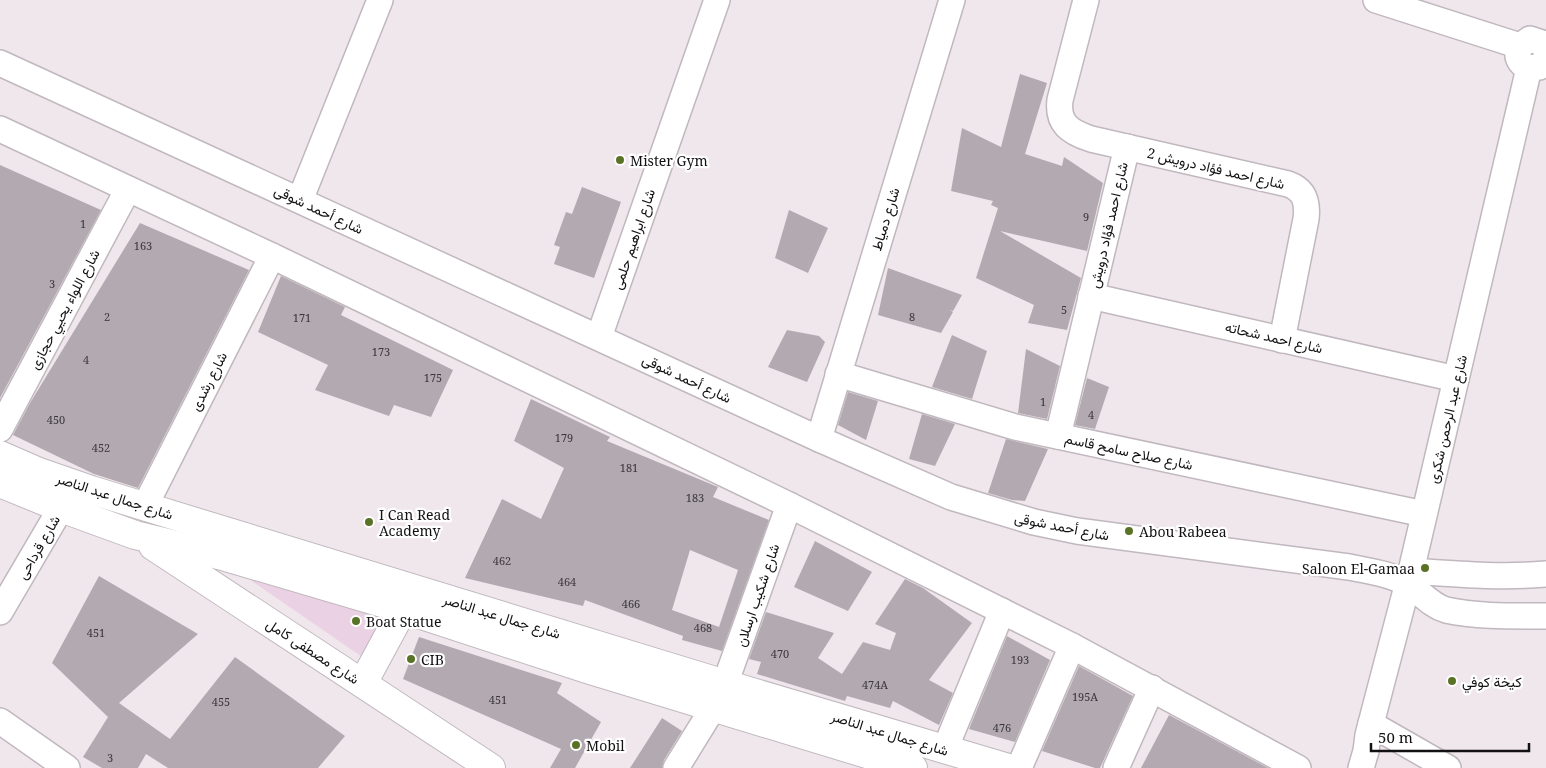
<svg xmlns="http://www.w3.org/2000/svg" width="1546" height="768" viewBox="0 0 1546 768" font-family="'Noto Serif',Vazirmatn,serif">
<style>
.green{fill:#ead1e3}
.building{fill:#b2aab0;fill-rule:evenodd}
.lines{fill:none;stroke-linecap:round;stroke-linejoin:round}
.minor-casing{stroke:#c0b8be;stroke-width:28}
.major-casing{stroke:#c0b8be;stroke-width:30}
.minor{stroke:#fff;stroke-width:25}
.major{stroke:#fff;stroke-width:28}
.poi-dot{fill:#597225;stroke:#fff;stroke-width:2}
.labels{text-anchor:middle;dominant-baseline:central;stroke-width:4.5;stroke-linejoin:round;paint-order:stroke}
.number-label{font-size:11px;fill:#3b373a}
.poi-label{font-size:14px;fill:#131113;stroke:#fff;text-anchor:start}
.street-label{font-size:14px;fill:#131113;stroke:#fff}
</style>
<rect width="100%" height="100%" fill="#f0e7ed"/>
<polygon class="green" points="243,575 387,610 368,661"/>
<g class="building">
<polygon points="1020,74 1047,83 1025,154 1062,166 1064,157 1103,183 1087,251 1000,231 1081,278 1067,330 1028,323 1034,305 976,278 998,208 991,205 993,201 951,191 962,128 1001,147"/>
<polygon points="0,165 101,210 0,398"/>
<polygon points="582,187 621,202 594,278 554,264 560,247 554,245 566,212 572,214"/>
<polygon points="789,210 828,228 808,273 775,258"/>
<polygon points="140,223 249,270 138,488 94,474 13,435 30,403"/>
<polygon points="888,268 962,295 953,311 950,310 953,312 941,333 878,315"/>
<polygon points="281,276 345,307 341,315 453,370 431,417 394,405 389,416 315,390 328,365 258,332"/>
<polygon points="787,330 819,336 825,342 807,382 768,367"/>
<polygon points="952,335 987,351 972,399 932,387"/>
<polygon points="1026,349 1060,366 1047,419 1018,413"/>
<polygon points="1087,378 1109,387 1095,429 1075,425"/>
<polygon points="848,392 878,401 866,440 838,425"/>
<path d="M531 399 610 437 607 441 718 487 713 497 769 520 722 651 682 640 683 636 585 600 583 606 465 578 502 499 541 519 564 468 514 441ZM690 550 738 570 719 627 672 610Z"/>
<polygon points="922,414 955,424 935,466 909,459"/>
<polygon points="1006,439 1048,449 1025,501 1012,500 988,493"/>
<polygon points="815,541 872,572 848,611 794,587"/>
<polygon points="99,576 198,634 119,703 170,739 235,657 345,736 318,768 168,768 146,754 138,768 102,768 83,757 108,717 52,663"/>
<polygon points="905,579 923,588 972,623 929,680 953,693 939,725 893,701 890,708 847,696 845,701 757,674 761,662 749,659 766,612 834,633 818,658 842,674 863,642 890,650 896,633 875,624"/>
<polygon points="1007,636 1050,660 1015,742 969,729"/>
<polygon points="419,637 562,683 557,693 601,722 575,768 550,768 561,749 403,679"/>
<polygon points="1079,666 1133,696 1100,768 1095,768 1042,751"/>
<polygon points="1169,715 1201,732 1268,768 1141,768"/>
<polygon points="662,718 682,731 664,760 662,768 630,768"/>
</g>
<g class="lines">
<defs>
<g id="minor">
<path d="M1086 0 1060 100C1057 124 1070 132 1091 139L1288 184C1305 190 1308 202 1306 219L1282 340"/>
<polyline points="1376,0 1520,46"/>
<path d="M1546 49 1542 43 1530 39 1520 46C1515 56 1519 64 1529 68L1539 67 1546 59"/>
<path d="M0 63 819 439 951 497 1034 522 1077 531 1349 567C1369 571 1391 574 1408 584 1421 592 1431 606 1446 610 1478 617 1513 616 1546 616"/>
<polyline points="0,129 272,256 789,505 1072,646 1298,768"/>
<polyline points="300,200 380,0"/>
<polyline points="1091,296 1456,379"/>
<polyline points="599,337 717,0"/>
<polyline points="838,374 1015,427 1424,514"/>
<polyline points="0,429 128,189"/>
<polyline points="1058,436 1127,147"/>
<polyline points="819,439 952,0"/>
<polyline points="145,506 272,256"/>
<path d="M1411 571C1456 574 1501 578 1546 574"/>
<polyline points="0,612 61,508"/>
<polyline points="725,684 789,505"/>
<polyline points="0,721 67,768"/>
<polyline points="1371,724 1448,768"/>
<polyline points="945,749 1002,611"/>
<polyline points="676,768 713,708"/>
<polyline points="1019,768 1072,646"/>
<polyline points="1116,768 1152,688"/>
<polyline points="1361,768 1366,751 1368,735 1411,571 1529,68"/>
</g>
<g id="major">
<polyline points="0,455 39,472 91,490 725,684 1008,768"/>
<polyline points="0,483 61,508 135,535 226,557 403,609 590,670 913,768"/>
<polyline points="153,546 491,768"/>
<polyline points="363,683 403,609 408,593"/>
</g>
</defs>
<use href="#minor" class="minor-casing"/>
<use href="#major" class="major-casing"/>
<use href="#minor" class="minor"/>
<use href="#major" class="major"/>
</g>
<g class="poi-dot">
<circle cx="620" cy="160" r="5"/>
<circle cx="369" cy="522" r="5"/>
<circle cx="1129" cy="531" r="5"/>
<circle cx="1425" cy="568" r="5"/>
<circle cx="356" cy="621" r="5"/>
<circle cx="411" cy="659" r="5"/>
<circle cx="1452" cy="681" r="5"/>
<circle cx="576" cy="745" r="5"/>
</g>
<g class="labels">
<g class="number-label">
<text x="1086" y="216">9</text>
<text x="83" y="223">1</text>
<text x="143" y="245">163</text>
<text x="52" y="283">3</text>
<text x="1064" y="309">5</text>
<text x="107" y="316">2</text>
<text x="912" y="316">8</text>
<text x="302" y="317">171</text>
<text x="381" y="351">173</text>
<text x="86" y="359">4</text>
<text x="433" y="377">175</text>
<text x="1043" y="401">1</text>
<text x="1091" y="414">4</text>
<text x="56" y="419">450</text>
<text x="564" y="437">179</text>
<text x="101" y="447">452</text>
<text x="629" y="467">181</text>
<text x="695" y="497">183</text>
<text x="502" y="560">462</text>
<text x="567" y="581">464</text>
<text x="631" y="603">466</text>
<text x="703" y="627">468</text>
<text x="96" y="632">451</text>
<text x="780" y="653">470</text>
<text x="1020" y="659">193</text>
<text x="875" y="684">474A</text>
<text x="1085" y="696">195A</text>
<text x="498" y="699">451</text>
<text x="221" y="701">455</text>
<text x="1002" y="727">476</text>
<text x="110" y="757">3</text>
</g>
<g class="poi-label">
<text x="630" y="160">Mister Gym</text>
<text x="379" y="514">I Can Read<tspan x="379" dy="16">Academy</tspan></text>
<text x="1139" y="531">Abou Rabeea</text>
<text x="1415" y="568" text-anchor="end">Saloon El-Gamaa</text>
<text x="366" y="621">Boat Statue</text>
<text x="421" y="659">CIB</text>
<text x="1462" y="681">كيخة كوفي</text>
<text x="586" y="745">Mobil</text>
</g>
<g class="street-label">
<text transform="translate(1216 168) rotate(13)">شارع احمد فؤاد درويش 2</text>
<text transform="translate(319 209) rotate(25)">شارع أحمد شوقى</text>
<text transform="translate(885 219) rotate(-73)">شارع دمياط</text>
<text transform="translate(1108 225) rotate(-77)">شارع احمد فؤاد درويش</text>
<text transform="translate(633 239) rotate(-71)">شارع ابراهيم حلمى</text>
<text transform="translate(64 309) rotate(-62)">شارع اللواء يحيي حجازى</text>
<text transform="translate(1274 337) rotate(13)">شارع احمد شحاته</text>
<text transform="translate(687 378) rotate(25)">شارع أحمد شوقى</text>
<text transform="translate(208 381) rotate(-63)">شارع رشدى</text>
<text transform="translate(1447 419) rotate(-77)">شارع عبد الرحمن شكرى</text>
<text transform="translate(1129 451) rotate(12)">شارع صلاح سامح قاسم</text>
<text transform="translate(115 496) rotate(18)">شارع جمال عبد الناصر</text>
<text transform="translate(1062 526) rotate(11)">شارع أحمد شوقى</text>
<text transform="translate(38 547) rotate(-60)">شارع قرداحى</text>
<text transform="translate(757 595) rotate(-71)">شارع شكيب ارسلان</text>
<text transform="translate(502 616) rotate(17)">شارع جمال عبد الناصر</text>
<text transform="translate(313 651) rotate(33)">شارع مصطفى كامل</text>
<text transform="translate(890 733) rotate(17)">شارع جمال عبد الناصر</text>
</g>
</g>
<path d="M1371 743v8h158v-8" fill="none" stroke="#131113" stroke-width="2.5"/>
<text x="1378" y="743" font-size="15" fill="#131113" stroke="#ffffff" stroke-width="4" paint-order="stroke">50 m</text>
</svg>
